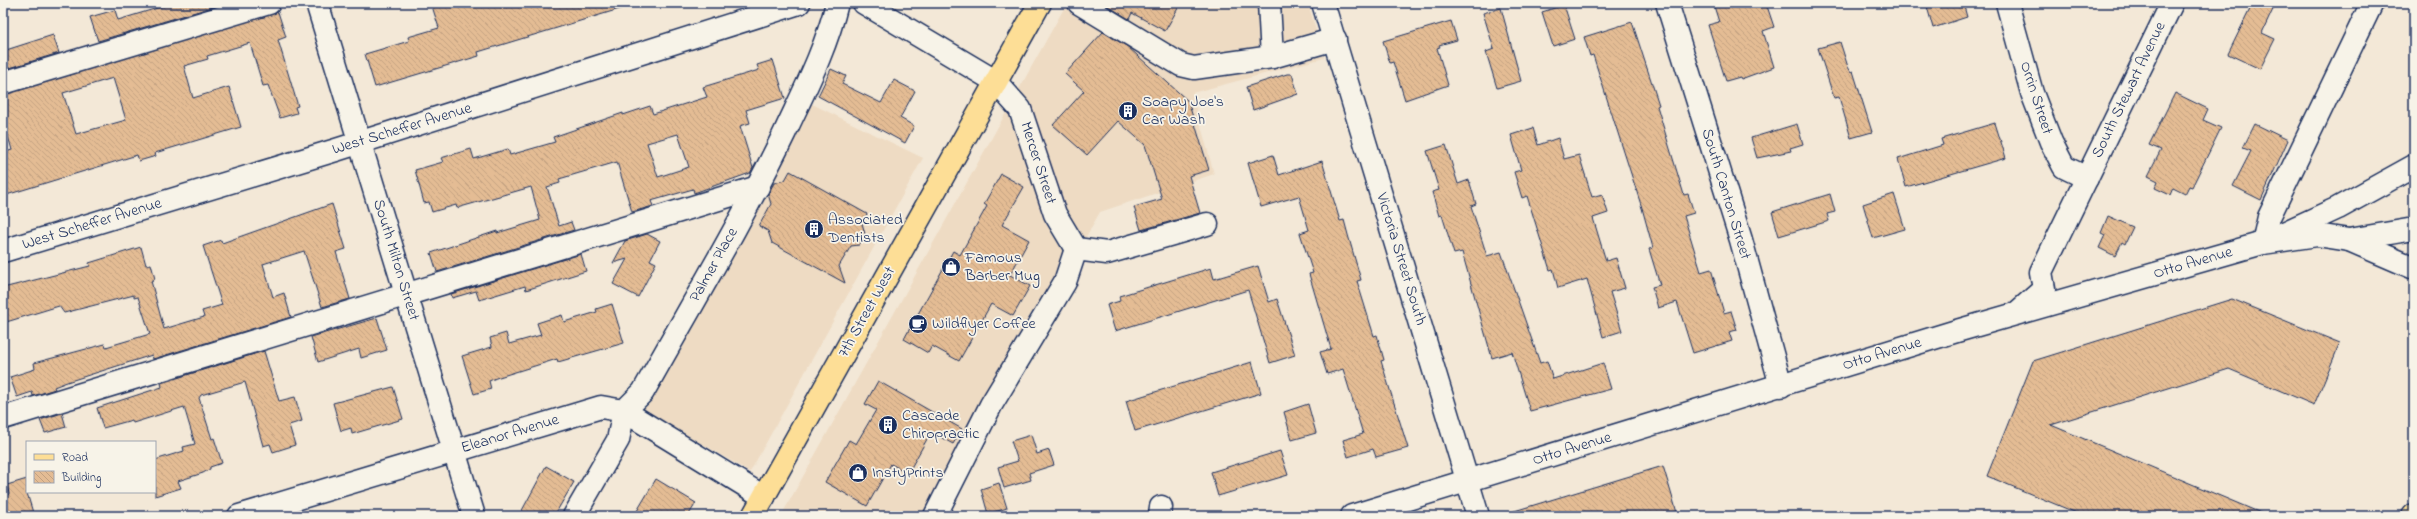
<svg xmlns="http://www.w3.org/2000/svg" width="2417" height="519" viewBox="0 0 2417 519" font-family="'Indie Flower',sans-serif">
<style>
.built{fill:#eedbc3}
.building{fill:url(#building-back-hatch);stroke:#1b2f5e;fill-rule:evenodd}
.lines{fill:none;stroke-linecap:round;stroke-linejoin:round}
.minor-casing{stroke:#1b2f5e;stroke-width:25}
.major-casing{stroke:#1b2f5e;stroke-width:25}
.highway-casing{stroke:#1b2f5e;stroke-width:25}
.minor{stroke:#f7f3e8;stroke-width:22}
.major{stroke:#fdde96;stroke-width:22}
.highway{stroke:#fdde96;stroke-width:22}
.labels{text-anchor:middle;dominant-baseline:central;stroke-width:3.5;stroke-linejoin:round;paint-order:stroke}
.street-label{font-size:16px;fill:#1b2f5e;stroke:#f7f3e8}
.poi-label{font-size:16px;fill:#1b2f5e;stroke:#f7f3e8;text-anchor:start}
</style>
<defs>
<pattern id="building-back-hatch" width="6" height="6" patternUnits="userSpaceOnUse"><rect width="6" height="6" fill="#e4bc94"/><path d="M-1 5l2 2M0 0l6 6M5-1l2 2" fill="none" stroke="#c3a282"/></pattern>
</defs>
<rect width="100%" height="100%" fill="#f3e8d7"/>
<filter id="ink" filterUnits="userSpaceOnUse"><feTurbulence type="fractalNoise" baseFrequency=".025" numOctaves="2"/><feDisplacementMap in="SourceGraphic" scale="8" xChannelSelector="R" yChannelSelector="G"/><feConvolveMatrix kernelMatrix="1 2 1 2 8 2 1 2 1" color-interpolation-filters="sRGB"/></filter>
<g filter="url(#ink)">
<g class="built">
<polygon points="1067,3 1308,3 1324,58 1192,93 1214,174 1100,212 929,516 781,516"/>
<polygon points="810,103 923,158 750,472 636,405"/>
</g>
<g class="building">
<polygon points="174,3 226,3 98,41 90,17 115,10 118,20"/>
<polygon points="431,3 625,3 626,7 478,52 479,56 375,87 365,54 409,41 408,37 439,28"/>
<polygon points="1103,3 1181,3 1165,31 1132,13 1129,19"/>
<polygon points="1713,3 1766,3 1774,27 1763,31 1774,67 1741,79 1740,77 1726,81 1708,25 1719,22"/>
<polygon points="1926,3 1963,3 1967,17 1933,28"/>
<polygon points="2253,3 2276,3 2262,33 2275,39 2260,69 2228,54"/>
<polygon points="1564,5 1575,39 1553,46 1542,12"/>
<polygon points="1501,8 1521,81 1497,88 1486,52 1494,49 1483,13"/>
<path d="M278 12 286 37 278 40 298 106 295 107 297 113 280 118 268 85 263 86 250 43 207 56 208 59 184 66 193 98 229 87 241 127 155 153 156 156 139 161 137 155 3 196V153L12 150 3 119V95ZM113 78 126 120 76 134 63 93Z"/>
<polygon points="1451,21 1457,40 1439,45 1440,47 1437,48 1448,85 1405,100 1393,62 1390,63 1383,41"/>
<polygon points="1632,22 1659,105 1657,106 1684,195 1688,194 1694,213 1684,216 1701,272 1711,269 1724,313 1731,311 1737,330 1729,332 1732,341 1693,353 1677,302 1658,308 1652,287 1660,285 1649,249 1653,248 1642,208 1600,77 1593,55 1590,56 1584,37"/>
<polygon points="1103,32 1128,47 1188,101 1209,170 1189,176 1200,213 1141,230 1134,207 1162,199 1145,145 1118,121 1087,155 1053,125 1084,91 1065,74"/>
<polygon points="53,35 59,53 3,70 3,51"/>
<polygon points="1840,42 1848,67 1851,72 1853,71 1872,132 1851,138 1839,97 1834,98 1818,48"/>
<path d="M773 60 785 98 746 110 750 123 740 126 753 168 750 173 694 193 693 189 651 201 653 206 632 212 617 162 559 179 560 183 547 187 559 226 571 222 574 230 437 272 431 253 497 231V233L540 220 531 187 457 208 456 205 432 212 429 202 424 203 415 170 443 162 441 158 471 149 474 159 508 149 510 155 555 142 553 137 623 113V115L650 106 653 114 707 97 703 87 759 70 757 65ZM678 134 689 167 658 177 647 143Z"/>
<polygon points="831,69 846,76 842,84 881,103 894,80 915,91 900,118 914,126 905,143 818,96"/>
<polygon points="1287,74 1292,74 1298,94 1253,110 1246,87"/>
<polygon points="2175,93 2208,109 2203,120 2221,128 2192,187 2189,186 2185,194 2173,188 2170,195 2155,188 2158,181 2148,176 2161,150 2149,145"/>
<polygon points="1995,123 2006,158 1906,187 1898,159 1943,145 1941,139"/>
<polygon points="1797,124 1803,144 1790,148 1791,151 1757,158 1751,138"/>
<polygon points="2255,124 2288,140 2261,200 2233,186 2251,151 2243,148"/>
<polygon points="1533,128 1538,145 1558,138 1564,159 1579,155 1592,197 1602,194 1608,213 1593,218 1606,261 1616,258 1625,288 1610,292 1622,331 1603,337 1587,279 1558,288 1553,269 1550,270 1527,196 1522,198 1514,172 1521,170 1511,135"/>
<polygon points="1446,145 1458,184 1469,180 1476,204 1471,206 1487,256 1501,252 1540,363 1547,361 1553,379 1603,363 1611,389 1530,411 1512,352 1492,358 1462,252 1454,254 1442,215 1439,216 1432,192 1439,190 1427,151"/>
<polygon points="1273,155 1279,175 1322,161 1340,221 1344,220 1348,235 1361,280 1357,281 1374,336 1377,335 1384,360 1381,361 1408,448 1376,457 1373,449 1348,457 1343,440 1363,434 1343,369 1327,374 1320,352 1331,349 1309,274 1313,273 1300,233 1309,230 1299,196 1261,207 1248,163"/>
<polygon points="790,171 867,214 862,223 865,234 859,245 851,246 839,266 845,283 772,243 768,231 759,226 771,204 768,194 774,183 785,180"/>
<polygon points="1001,174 1024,187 1002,225 1029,240 1010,275 1030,286 1013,316 991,304 959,361 932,346 928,353 904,339 953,251 960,255 987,206 984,204"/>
<polygon points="1830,194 1835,212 1827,214 1829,221 1779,236 1772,212"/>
<polygon points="1894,194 1905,229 1873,238 1863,204"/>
<polygon points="332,204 346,249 336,252 350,299 322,307 304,251 263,264 273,297 284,293 291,317 153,359 152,355 67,382 54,387 55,389 33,396 32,392 17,397 10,377 35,369 34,363 105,344 106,347 150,334 138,297 134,298 134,295 64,313 59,306 3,323 3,288 90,266 89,263 141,247 146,265 151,264 155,279 151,281 164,329 204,317 202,311 222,305 203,246 221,240 222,243"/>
<polygon points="2108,216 2133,227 2125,244 2122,242 2115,256 2099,248 2105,235 2101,233"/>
<polygon points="647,234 660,241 650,260 656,263 638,297 613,284 627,259 613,263 625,241"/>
<polygon points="581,254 586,271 526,290 525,286 479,300 476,291 452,298 451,294"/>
<polygon points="1258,266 1269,302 1277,299 1295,355 1270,363 1248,290 1115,331 1107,305 1120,301 1119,296 1211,268 1214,279"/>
<polygon points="2232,299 2340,343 2314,405 2229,369 2051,425 2268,516 2084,516 1987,476 2033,361"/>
<polygon points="612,304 624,343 558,362 557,359 496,378 489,381 491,389 474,394 462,356 492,347 490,338 506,333 509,344 541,335 537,323 562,315 564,322 597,312 596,309"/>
<polygon points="377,318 387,350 361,358 359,349 318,362 311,337"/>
<polygon points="264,351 279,401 295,397 302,421 289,425 295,445 273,452 270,444 263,446 245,382 201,395 199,398 212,439 214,438 222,463 210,467 210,469 203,473 178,481 181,488 155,496 155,460 184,451 183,447 195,444 184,407 133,423 132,420 103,428 97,408 162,387 161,383"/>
<polygon points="1252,362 1261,393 1135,431 1126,401"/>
<polygon points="878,381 962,429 953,444 931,432 908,473 891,464 867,506 825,482 849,440 856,444 876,410 865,404"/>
<polygon points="393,387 403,419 352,434 351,428 341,431 333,403"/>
<polygon points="1308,404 1316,433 1292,440 1284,412"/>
<polygon points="62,413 66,427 45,433 40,420"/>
<polygon points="1031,435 1037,454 1049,450 1054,465 1029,473 1031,480 1004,488 998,467 1018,461 1011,441"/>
<polygon points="1280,451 1288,475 1218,496 1211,472"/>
<polygon points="546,466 574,482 554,516 519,516"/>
<polygon points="1663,466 1678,516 1512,516 1511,512"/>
<polygon points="27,479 27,493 34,516 3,516 3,496 9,494 7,485"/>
<polygon points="656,479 696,503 688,516 634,516"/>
<polygon points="999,483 1007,508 988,514 981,489"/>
</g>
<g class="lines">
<defs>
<g id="minor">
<polyline points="317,3 474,516"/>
<polyline points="864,3 995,81 1020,109 1055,214 1076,249"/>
<polyline points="1079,3 1181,65 1194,68 1272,57 1269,3"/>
<polyline points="1323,3 1478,516"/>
<polyline points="1667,3 1741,240 1781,386"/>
<polyline points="2007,3 2032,93 2051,142 2064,167 2087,178"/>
<polyline points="1272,57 1335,39"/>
<polyline points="3,83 269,3"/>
<polyline points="2284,233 2338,208 2414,166"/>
<polyline points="2349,240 2414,229"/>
<polyline points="2263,243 2269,217 2372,3"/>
<polyline points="1076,249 1107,253 1207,224"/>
<polyline points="3,251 336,150 799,3"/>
<polyline points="2019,311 2044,289 2041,272 2172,3"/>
<polyline points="3,418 758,187"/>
<polyline points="239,516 601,407 624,411 764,497"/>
<path d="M574 516 618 440 624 411 643 392C691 306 742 221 785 132 805 89 826 49 837 3"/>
<polyline points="935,516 991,405 1065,282 1076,249"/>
<polyline points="1160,516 1161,507"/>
<polyline points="1352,516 1960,330 2263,243 2317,235 2349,240 2414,268"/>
</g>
<polyline id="major" points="753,516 1040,3"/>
<polyline id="highway" points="2413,516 2414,515"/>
</defs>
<use href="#minor" class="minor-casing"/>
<use href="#major" class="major-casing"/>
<use href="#highway" class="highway-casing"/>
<use href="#minor" class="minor"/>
<use href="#major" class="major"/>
<use href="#highway" class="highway"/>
</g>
</g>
<defs>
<symbol id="building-disc" viewBox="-11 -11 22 22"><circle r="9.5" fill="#1b2f5e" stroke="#f7f3e8"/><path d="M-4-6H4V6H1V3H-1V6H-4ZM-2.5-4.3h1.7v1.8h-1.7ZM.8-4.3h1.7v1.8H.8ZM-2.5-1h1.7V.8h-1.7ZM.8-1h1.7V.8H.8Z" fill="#fff"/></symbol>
<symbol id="shop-disc" viewBox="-11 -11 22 22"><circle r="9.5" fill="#1b2f5e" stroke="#f7f3e8"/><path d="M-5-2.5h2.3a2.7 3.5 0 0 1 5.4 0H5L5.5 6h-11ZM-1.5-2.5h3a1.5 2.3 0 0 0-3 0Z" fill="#fff"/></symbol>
<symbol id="cafe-disc" viewBox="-11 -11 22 22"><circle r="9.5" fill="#1b2f5e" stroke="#f7f3e8"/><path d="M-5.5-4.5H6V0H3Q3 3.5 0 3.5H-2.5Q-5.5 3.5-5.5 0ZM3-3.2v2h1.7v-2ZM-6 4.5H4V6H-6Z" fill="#fff"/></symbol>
</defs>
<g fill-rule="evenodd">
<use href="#building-disc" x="1117" y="100" width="22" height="22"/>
<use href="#building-disc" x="803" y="218" width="22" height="22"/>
<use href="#shop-disc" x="940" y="256" width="22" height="22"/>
<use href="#cafe-disc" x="907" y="313" width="22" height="22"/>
<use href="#building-disc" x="877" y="414" width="22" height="22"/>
<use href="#shop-disc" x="847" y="462" width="22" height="22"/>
</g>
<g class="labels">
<g class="street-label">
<text transform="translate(2129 90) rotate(-64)">South Stewart Avenue</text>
<text transform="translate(2036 98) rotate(72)">Orrin Street</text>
<text transform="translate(402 129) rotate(-17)">West Scheffer Avenue</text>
<text transform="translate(1038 163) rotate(72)">Mercer Street</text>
<text transform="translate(1726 194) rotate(73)">South Canton Street</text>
<text transform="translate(92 224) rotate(-17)">West Scheffer Avenue</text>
<text transform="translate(1401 259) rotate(73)">Victoria Street South</text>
<text transform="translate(396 260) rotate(73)">South Milton Street</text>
<text transform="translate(2193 263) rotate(-16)">Otto Avenue</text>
<text transform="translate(714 265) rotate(-61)">Palmer Place</text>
<text transform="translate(867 312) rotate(-61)">7th Street West</text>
<text transform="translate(1882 354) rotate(-17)">Otto Avenue</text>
<text transform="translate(510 434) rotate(-17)">Eleanor Avenue</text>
<text transform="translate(1572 449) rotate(-17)">Otto Avenue</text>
</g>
<g class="poi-label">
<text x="1142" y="102">Soapy Joe's<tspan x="1142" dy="18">Car Wash</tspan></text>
<text x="828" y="220">Associated<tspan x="828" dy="18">Dentists</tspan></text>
<text x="965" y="258">Famous<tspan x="965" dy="18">Barber Mug</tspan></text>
<text x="932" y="324">Wildflyer Coffee</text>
<text x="902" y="416">Cascade<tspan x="902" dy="18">Chiropractic</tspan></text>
<text x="872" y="473">InstyPrints</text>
</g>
</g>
<rect width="2417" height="519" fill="none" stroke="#f7f3e8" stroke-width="16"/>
<rect x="8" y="8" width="2401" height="503" fill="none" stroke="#1b2f5e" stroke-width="1.5" filter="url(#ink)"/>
<rect x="26" y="441" width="130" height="52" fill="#f7f3e8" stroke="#9fa5b1"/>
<rect x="34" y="454" width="20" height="6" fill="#fdde96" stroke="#9fa5b1"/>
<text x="62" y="461" font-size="12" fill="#1b2f5e">Road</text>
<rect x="34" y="471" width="20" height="12" fill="url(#building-back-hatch)" stroke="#9fa5b1"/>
<text x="62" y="481" font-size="12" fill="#1b2f5e">Building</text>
</svg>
